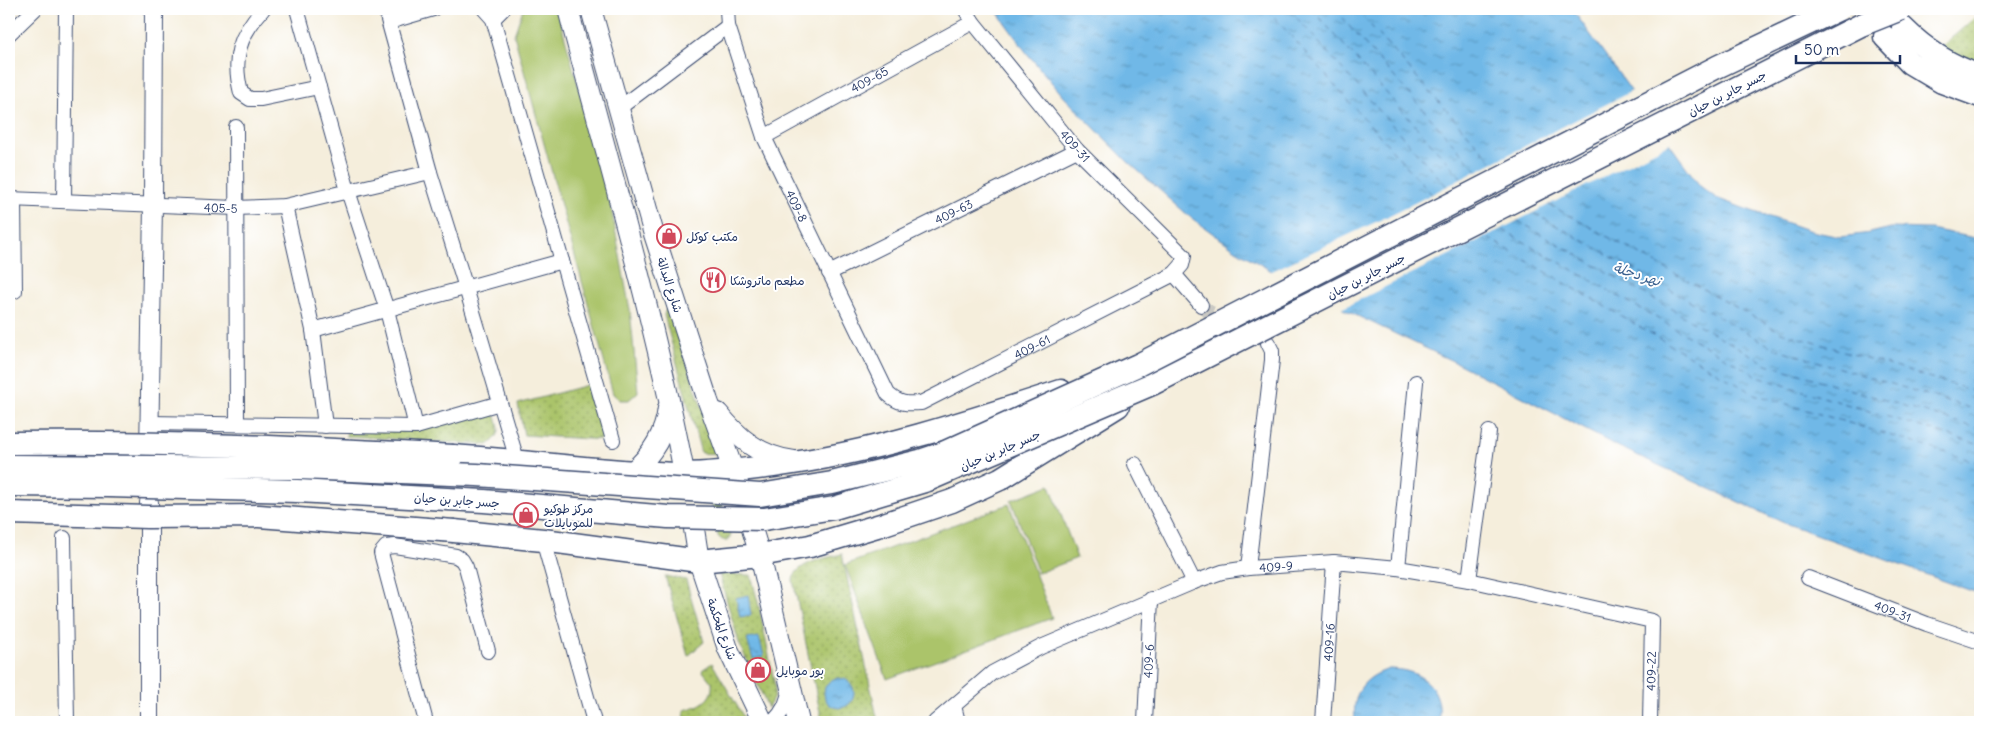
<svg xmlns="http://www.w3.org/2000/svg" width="1989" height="731" viewBox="0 0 1989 731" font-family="Delius,'Playpen Sans Arabic',sans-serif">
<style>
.grass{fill:url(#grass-dots);stroke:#637a64}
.park{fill:#abc46a;stroke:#637a64}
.water{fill:url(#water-ripples);stroke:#4574a2}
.pier{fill:#f5eedc}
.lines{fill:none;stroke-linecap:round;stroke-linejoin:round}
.ferry{stroke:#385f8e;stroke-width:1;stroke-dasharray:6 5;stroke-linecap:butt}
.minor-tunnel{stroke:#c9c8c3;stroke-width:14;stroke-dasharray:14 7;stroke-linecap:butt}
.minor-casing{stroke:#3c4c71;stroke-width:16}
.tertiary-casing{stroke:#3c4c71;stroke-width:20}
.secondary-casing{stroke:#3c4c71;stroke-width:22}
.primary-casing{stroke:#3c4c71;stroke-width:25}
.minor{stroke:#fff;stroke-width:14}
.tertiary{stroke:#fff;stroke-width:18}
.secondary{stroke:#fff;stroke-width:20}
.primary{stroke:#fff;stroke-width:22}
.primary-bridge-casing{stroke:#3c4c71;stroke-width:25;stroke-linecap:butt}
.primary-bridge{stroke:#fff;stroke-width:22}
.labels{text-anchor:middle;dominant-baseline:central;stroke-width:4;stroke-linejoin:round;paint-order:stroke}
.street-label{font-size:12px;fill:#1b2f5e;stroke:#fff}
.poi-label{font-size:12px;fill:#1b2f5e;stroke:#fff;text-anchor:start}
.water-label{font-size:14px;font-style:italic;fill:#385f8e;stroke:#fff}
</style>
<defs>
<pattern id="grass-dots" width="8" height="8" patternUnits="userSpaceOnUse" patternTransform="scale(1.25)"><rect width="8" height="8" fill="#abc46a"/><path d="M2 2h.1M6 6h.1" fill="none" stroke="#8aa05a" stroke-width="1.8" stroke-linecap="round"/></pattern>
<pattern id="water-ripples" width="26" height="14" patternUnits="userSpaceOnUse" patternTransform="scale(1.25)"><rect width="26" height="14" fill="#6fb8e7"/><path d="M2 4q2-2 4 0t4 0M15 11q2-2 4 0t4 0" fill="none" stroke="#5a96be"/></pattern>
</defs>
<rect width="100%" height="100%" fill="#fff"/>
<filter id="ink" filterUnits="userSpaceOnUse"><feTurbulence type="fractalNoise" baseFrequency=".02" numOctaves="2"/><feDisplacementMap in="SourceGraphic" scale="10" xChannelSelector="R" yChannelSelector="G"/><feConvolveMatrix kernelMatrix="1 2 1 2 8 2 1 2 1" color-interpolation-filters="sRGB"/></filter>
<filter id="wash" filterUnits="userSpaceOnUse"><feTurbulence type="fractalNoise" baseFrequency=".0096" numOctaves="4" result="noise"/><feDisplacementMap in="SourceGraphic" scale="20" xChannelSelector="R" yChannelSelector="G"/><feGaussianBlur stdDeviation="1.12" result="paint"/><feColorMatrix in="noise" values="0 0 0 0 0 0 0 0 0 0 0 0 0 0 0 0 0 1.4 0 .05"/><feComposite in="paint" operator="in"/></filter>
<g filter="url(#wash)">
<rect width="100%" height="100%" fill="#f5eedc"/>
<g class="grass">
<polygon points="1980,13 1980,66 1940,48"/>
<polygon points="666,309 671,313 717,454 701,453 664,315"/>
<polygon points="591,384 605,440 524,435 518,404"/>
<path d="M494 411C499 428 504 433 488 445L346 436 347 430Z"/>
<path d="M717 491 731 535C729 542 722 542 718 536L710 492Z"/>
<path d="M842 554 878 722H822L793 580C796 562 827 558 842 554Z"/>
<polygon points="719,574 751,575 759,606 775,686 774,697 768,708 739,643"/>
<polygon points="665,576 686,580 704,642 688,656"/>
<path d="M712 663 746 721 742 722H685L684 710C698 707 714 700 712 683L702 670Z"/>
</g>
<g class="park">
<polygon points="523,9 557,9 609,196 630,310 638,392 629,400 620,400 613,394 514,35"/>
<polygon points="1050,485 1077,558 1038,573 1011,500"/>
<polygon points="1009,504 1052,618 887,679 845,565"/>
</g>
<g class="water">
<polygon points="995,9 1572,9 1700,186 1716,198 1743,208 1811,231 1840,237 1870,233 1891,228 1931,229 1980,239 1980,594 1782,522 1615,445 1461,365 1345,310 1287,280 1236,250 1190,217 1127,161 1064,97 1026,52"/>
<polygon points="748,595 751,615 740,617 736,598"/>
<polygon points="759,637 764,656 753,659 747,639"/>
<path d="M1389 669C1421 669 1445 688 1438 722H1355C1352 693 1362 678 1389 669Z"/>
<circle cx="839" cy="693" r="15"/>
</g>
<polygon class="pier" points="1634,90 1672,142 1513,223 1339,310 1270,272 1395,213"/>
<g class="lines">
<g class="ferry">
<polyline points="1267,9 1436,199"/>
<polyline points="1289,9 1451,191"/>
<polyline points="1312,9 1467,184"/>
<polyline points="1334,9 1482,176"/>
<polyline points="1356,9 1497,167"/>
<polyline points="1539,199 1781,332 1980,393"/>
<polyline points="1525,208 1774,348 1980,411"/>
<polyline points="1508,215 1767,364 1980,429"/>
<polyline points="1493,224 1761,378 1980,445"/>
<polyline points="1478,232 1754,394 1980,463"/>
</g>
</g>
</g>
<g filter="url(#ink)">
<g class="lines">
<polyline class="minor-tunnel" points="1201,305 1209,312 1231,321"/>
<defs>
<g id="minor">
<path d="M263 9C239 36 232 57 241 93L250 99H261L319 87"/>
<polyline points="297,9 348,191 387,310 416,427"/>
<polyline points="385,9 430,172 466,288 517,460"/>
<polyline points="484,9 493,19 613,440"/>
<path id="s1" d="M727 9 728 26 764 137 888 394C899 404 906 404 921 403L1174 274 1182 265 1184 256 1077 150 973 22 965 9"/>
<polyline points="493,19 503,9"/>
<polyline points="389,22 433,9"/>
<polyline points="9,34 35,9"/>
<polyline points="618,109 728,26"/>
<polyline points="236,127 237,424"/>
<path id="s2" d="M764 137 973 22"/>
<path id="s3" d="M9 199 236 208 285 206 430 172"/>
<polyline points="14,199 15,291"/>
<polyline points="64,201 66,9"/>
<polyline points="285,206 313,330 325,426"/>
<path id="s4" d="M829 273 1077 150"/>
<polyline points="1174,274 1201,305"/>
<polyline points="313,330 562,261"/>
<polyline points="149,423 416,427 500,403"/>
<polyline points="1135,464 1194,582"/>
<polyline points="64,538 67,722"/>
<polyline points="543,540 594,722"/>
<polyline points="1248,568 1272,360 1272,351 1268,343"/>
<polyline points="1398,568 1416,382"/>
<path id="s5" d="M1808 578 1927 624 1980 642"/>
<polyline points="1469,580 1489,432"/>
<polyline points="954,706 958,722"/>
<polyline points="426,722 381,553 386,547 395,546 456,556 462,560 466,567 488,651"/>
<path d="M773 722C782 713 789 702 789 688"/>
<path id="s6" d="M935 722 992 673 1041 647 1194 582 1222 572 1248 568 1334 562 1398 568 1469 580 1652 621 1650 722"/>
<path id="s7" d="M1145 722 1151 599"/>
<path id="s8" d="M1323 722 1334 562"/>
</g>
<g id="tertiary">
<polyline points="149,454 153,204 154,9"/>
<polyline points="149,502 149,722"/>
</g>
<g id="secondary">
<path d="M568 9C609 166 656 322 686 483"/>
<polyline points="591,9 653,231 708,401 738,483"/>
<path d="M718 413C738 438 760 457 794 461"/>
<path d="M632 472C652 455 665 435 668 408"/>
<polyline points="694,529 699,561 728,649 763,722"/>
<polyline points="752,529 760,555 799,722"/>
</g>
<g id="primary">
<path d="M1903 28C1925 50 1950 66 1980 76"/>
<polyline points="1885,37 1910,63 1942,82 1980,96"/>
<path d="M453 456C530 461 606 473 683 474 713 474 743 470 773 466 872 453 967 422 1061 391"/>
<polyline points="454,531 543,540 699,561 760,555 810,546 884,524 952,501 1000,479 1118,406"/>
</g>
</defs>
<use href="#minor" class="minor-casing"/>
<use href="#tertiary" class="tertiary-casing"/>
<use href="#secondary" class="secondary-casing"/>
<use href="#primary" class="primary-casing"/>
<use href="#minor" class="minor"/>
<use href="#tertiary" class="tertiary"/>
<use href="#secondary" class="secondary"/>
<use href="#primary" class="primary"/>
<defs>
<g id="primary-bridge">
<path d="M9 443C157 441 305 448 453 456"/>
<polyline points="9,466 299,468 477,475 760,495 832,483 920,461 941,454 1138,365 1717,67 1839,9"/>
<polyline points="9,485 108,486 297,491 484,501 668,517 764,519 834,508 928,480 1152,384 1861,25 1901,9"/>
<polyline points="9,513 148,517 259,516 454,531"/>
</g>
</defs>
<use href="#primary-bridge" class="primary-bridge-casing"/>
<use href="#primary-bridge" class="primary-bridge"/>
</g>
</g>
<defs>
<symbol id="shop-ring" viewBox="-11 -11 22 22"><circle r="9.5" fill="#fff" stroke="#d1495b" stroke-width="1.5"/><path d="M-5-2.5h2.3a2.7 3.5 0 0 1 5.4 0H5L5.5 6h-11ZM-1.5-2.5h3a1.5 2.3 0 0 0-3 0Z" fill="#d1495b"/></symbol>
<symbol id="restaurant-ring" viewBox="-11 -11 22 22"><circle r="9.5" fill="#fff" stroke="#d1495b" stroke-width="1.5"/><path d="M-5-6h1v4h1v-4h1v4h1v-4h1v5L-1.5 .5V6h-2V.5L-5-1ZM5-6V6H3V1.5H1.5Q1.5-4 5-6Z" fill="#d1495b"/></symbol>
</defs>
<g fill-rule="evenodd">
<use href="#shop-ring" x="655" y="222" width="28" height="28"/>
<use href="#restaurant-ring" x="699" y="266" width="28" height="28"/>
<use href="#shop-ring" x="512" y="501" width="28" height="28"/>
<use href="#shop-ring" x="744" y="656" width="28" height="28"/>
</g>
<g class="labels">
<g class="street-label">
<text stroke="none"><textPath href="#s2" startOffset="120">409-65</textPath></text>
<text transform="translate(1727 93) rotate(-27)">جسر جابر بن حيان</text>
<text transform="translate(1075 146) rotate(48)">409-31</text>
<text stroke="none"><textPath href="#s1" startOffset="210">409-8</textPath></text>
<text stroke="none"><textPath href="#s3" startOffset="212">405-5</textPath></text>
<text stroke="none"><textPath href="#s4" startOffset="139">409-63</textPath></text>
<text transform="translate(1366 276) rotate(-27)">جسر جابر بن حيان</text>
<text transform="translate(670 285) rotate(72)">شارع البدالة</text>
<text stroke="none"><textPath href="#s1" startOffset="579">409-61</textPath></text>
<text transform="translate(1000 450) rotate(-23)">جسر جابر بن حيان</text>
<text transform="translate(457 500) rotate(4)">جسر جابر بن حيان</text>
<text stroke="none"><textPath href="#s6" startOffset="381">409-9</textPath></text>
<text stroke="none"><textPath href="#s5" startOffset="91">409-31</textPath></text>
<text transform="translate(722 629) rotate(70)">شارع المحكمة</text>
<text stroke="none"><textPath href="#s8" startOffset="80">409-16</textPath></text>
<text stroke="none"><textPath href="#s7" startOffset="61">409-6</textPath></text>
<text transform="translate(1651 671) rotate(-89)">409-22</text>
</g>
<g class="poi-label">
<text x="686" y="236">مكتب كوكل</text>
<text x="730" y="280">مطعم ماتروشكا</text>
<text x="544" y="508">مركز طوكيو<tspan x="544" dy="14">للموبايلات</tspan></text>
<text x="776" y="670">بور موبايل</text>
</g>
<g class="water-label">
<text transform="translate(1637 274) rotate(18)">نهر دجلة</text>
</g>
</g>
<rect width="1989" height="731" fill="none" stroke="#fff" stroke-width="30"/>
<path d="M1796 55v8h104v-8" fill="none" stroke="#1b2f5e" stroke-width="2.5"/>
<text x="1804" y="55" font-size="15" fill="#1b2f5e" stroke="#ffffff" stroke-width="4" paint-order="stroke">50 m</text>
</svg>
